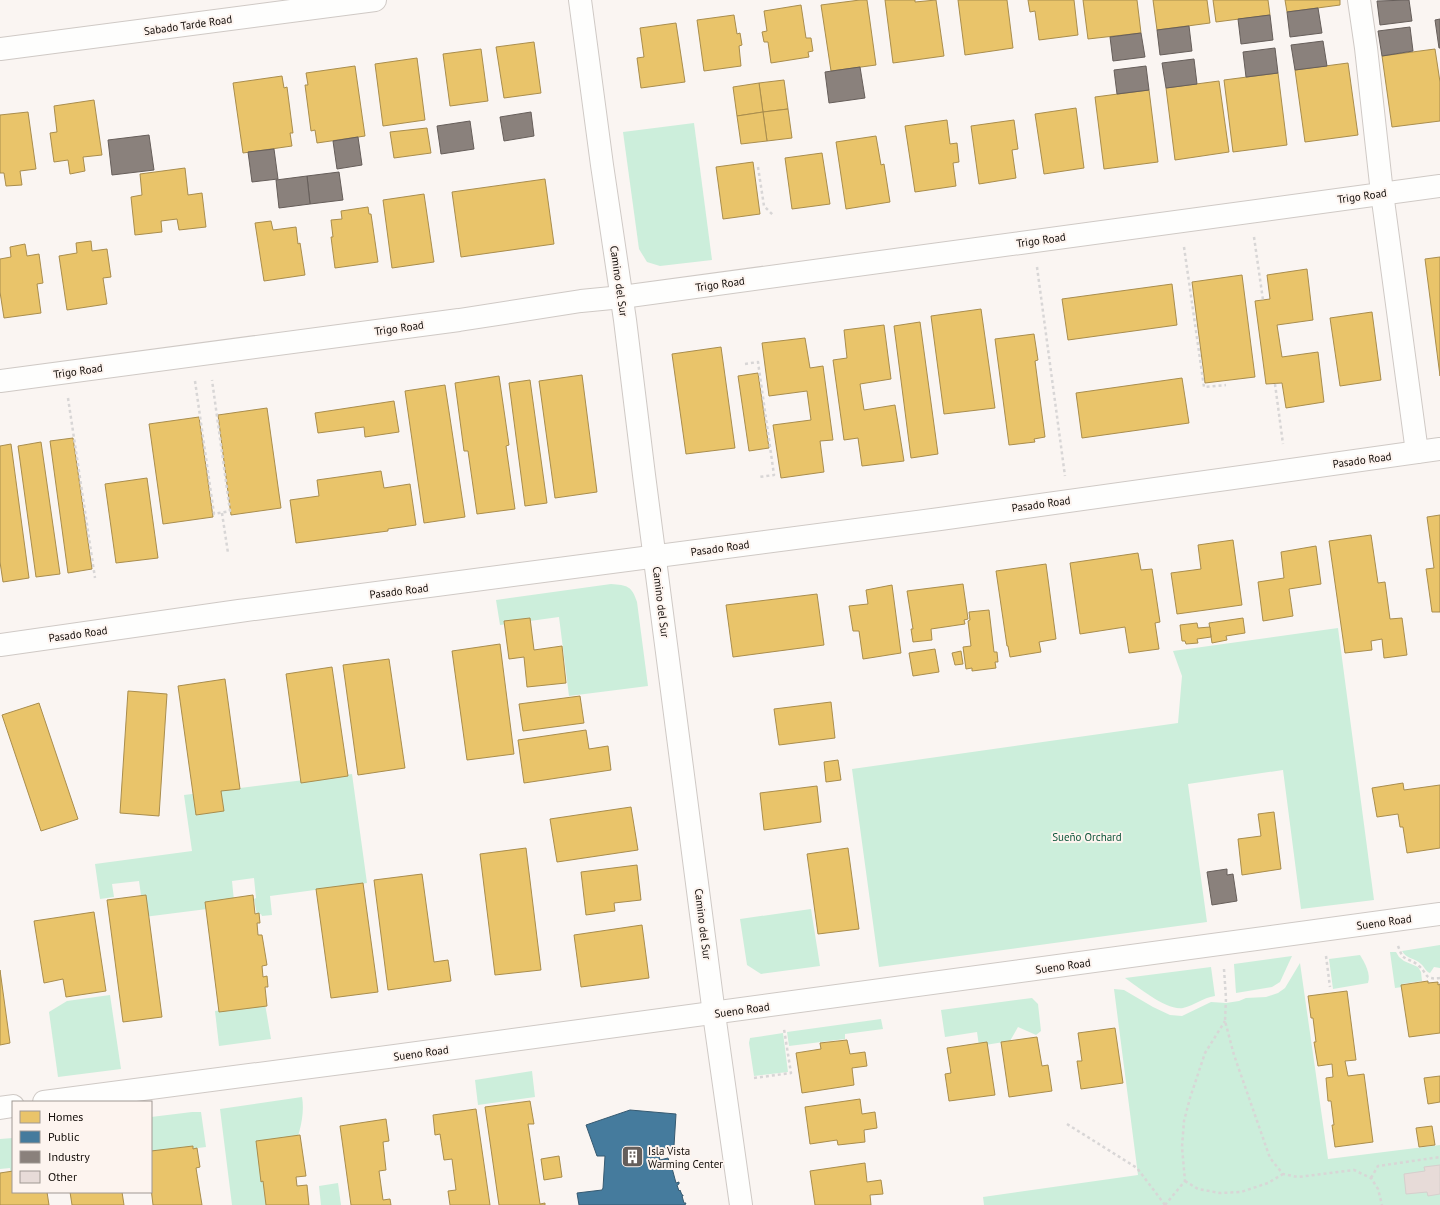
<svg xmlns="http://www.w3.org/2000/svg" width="1440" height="1205" viewBox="0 0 1440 1205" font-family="'PT Sans',sans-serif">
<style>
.green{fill:#cceedb}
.homes{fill:#e9c46a;stroke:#a98d4d}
.public{fill:#457b9d;stroke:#365a71}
.industry{fill:#8a817c;stroke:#665e5a}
.building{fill:#e7dbd8;stroke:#d6cfcd}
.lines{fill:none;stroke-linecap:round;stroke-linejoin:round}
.minor-casing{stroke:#cfc9c5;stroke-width:24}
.path{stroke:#d8d6d6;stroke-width:2.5;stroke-dasharray:3 3;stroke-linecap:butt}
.minor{stroke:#fefefd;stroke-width:22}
.labels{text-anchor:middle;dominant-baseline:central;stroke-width:4;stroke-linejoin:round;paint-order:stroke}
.street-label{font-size:11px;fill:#130d09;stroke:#fdf4ef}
.park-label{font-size:11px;fill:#0e563b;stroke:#fdf4ef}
.poi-label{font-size:11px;fill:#130d09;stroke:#fdf4ef;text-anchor:start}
</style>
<rect width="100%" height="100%" fill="#faf5f2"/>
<g class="green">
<polygon points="694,123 712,260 660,266 647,262 639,249 623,132"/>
<path d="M611 584C627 585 632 586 637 602L648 686 569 696 559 617 500 625 496 600Z"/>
<polygon points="1338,628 1374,900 1301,909 1283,770 1188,784 1207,922 879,967 852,769 1178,723 1182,676 1173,651"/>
<polygon points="352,774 367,883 270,896 272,915 262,916 261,914 257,915 254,899 256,898 254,878 232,881 234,901 207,909 144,917 139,881 112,884 114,897 100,899 95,864 192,851 184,795"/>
<polygon points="811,909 820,966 761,974 747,965 740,919"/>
<path d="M1440 945V968L1434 967 1430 973C1425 971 1425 967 1421 964 1415 958 1406 959 1402 951Z"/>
<polygon points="1390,952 1396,952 1399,957 1404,961 1418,967 1421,972 1422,981 1402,984 1402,987 1395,988"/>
<path d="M1360 955C1365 963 1371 974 1368 983L1333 989 1329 959Z"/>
<polygon points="1292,956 1280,982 1272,987 1236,993 1234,964"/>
<polygon points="1300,963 1328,1159 1440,1145 1440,1205 984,1205 983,1197 1138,1175 1114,989 1124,990 1153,1007 1170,1015 1182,1016 1211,1002 1226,1003 1239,1001 1246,998 1266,997 1278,993 1285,988"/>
<path d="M1211 967 1215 996C1202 998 1195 1005 1183 1008 1167 1011 1138 987 1125 978Z"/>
<polygon points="110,995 121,1069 58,1077 49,1012 67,1001"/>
<polygon points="1032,998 1038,1004 1041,1031 1036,1035 1018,1027 1010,1041 979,1046 977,1032 945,1037 941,1010"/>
<polygon points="265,1004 271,1039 219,1046 215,1011"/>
<polygon points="881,1019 883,1029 845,1034 845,1039 789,1046 787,1032"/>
<polygon points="783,1033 788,1072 754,1076 749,1043 750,1038"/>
<polygon points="532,1071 535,1097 478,1105 475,1080"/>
<path d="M302 1097C308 1130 282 1175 268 1205H232L220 1109Z"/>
<polygon points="192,1112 201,1112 206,1147 151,1154 151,1117"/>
<polygon points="13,1138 13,1174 11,1175 10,1168 0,1169 0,1139"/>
<polygon points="338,1183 341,1205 321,1205 319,1186"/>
</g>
<g class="homes">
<polygon points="860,0 867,0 876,65 831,71 821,5"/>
<polygon points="885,0 915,0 915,2 936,0 944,56 893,63"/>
<polygon points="958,0 1007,0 1013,48 965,55"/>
<polygon points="1028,0 1074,0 1078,35 1039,40 1035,11 1030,12"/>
<polygon points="1083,0 1137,0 1141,33 1088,39"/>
<polygon points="1153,0 1207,0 1210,23 1157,30"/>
<polygon points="1213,0 1268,0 1270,15 1216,22"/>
<polygon points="1285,0 1340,0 1340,5 1287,12"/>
<polygon points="801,5 806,38 811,38 813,51 808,52 809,57 771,63 768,42 764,42 762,32 767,31 764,11"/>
<polygon points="734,15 737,34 740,33 742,45 739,46 741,66 704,71 697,20"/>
<polygon points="676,23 685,82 641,88 637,58 644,57 640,28"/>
<polygon points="534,42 541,93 504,98 496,47"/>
<polygon points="481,49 488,101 450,106 443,54"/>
<polygon points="1435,49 1440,82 1440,121 1392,127 1382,56"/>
<polygon points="417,58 425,120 383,126 375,64"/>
<polygon points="1348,63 1358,135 1305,142 1295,70"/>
<polygon points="355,66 365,136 317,143 315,130 311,131 305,85 308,85 306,73"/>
<polygon points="1278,73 1287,145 1233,152 1224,80"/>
<polygon points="282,76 284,88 287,87 293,133 290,133 292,146 243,153 233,83"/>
<polygon points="784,80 788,109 763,112 759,83"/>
<polygon points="1219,81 1229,152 1175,160 1166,88"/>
<polygon points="759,83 763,112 737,116 733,87"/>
<polygon points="1149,90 1158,162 1104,169 1095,97"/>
<polygon points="94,100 102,155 83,157 85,171 70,174 68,160 54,162 50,133 57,132 54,106"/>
<polygon points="1076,108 1084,168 1044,174 1035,114"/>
<polygon points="788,109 792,138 767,141 763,112"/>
<polygon points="28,112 36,169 20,171 22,185 6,186 4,173 0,173 0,115"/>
<polygon points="763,112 767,141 741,144 737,116"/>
<polygon points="947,120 950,144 957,143 959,162 953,163 956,186 915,192 905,126"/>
<polygon points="1014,120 1018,149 1012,150 1016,178 979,184 971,126"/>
<polygon points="427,128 431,153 394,158 390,132"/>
<polygon points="876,136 881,165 884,164 890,202 846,209 836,142"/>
<polygon points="822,153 830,204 792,209 785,158"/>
<polygon points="753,162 760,214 723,219 716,167"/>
<polygon points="185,168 188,195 202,193 206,227 179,230 177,219 161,221 162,232 135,235 131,197 142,195 140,174"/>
<polygon points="545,179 554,244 461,257 452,192"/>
<polygon points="424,194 434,262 392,268 383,200"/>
<polygon points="368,207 369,214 371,214 378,262 335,268 331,237 333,237 331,220 342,219 341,211"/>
<polygon points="271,221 273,230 296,227 298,244 300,243 305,275 264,281 255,223"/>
<polygon points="91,241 92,251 107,249 111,277 103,278 107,304 67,310 59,256 77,253 76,243"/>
<polygon points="25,244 27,256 39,254 43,283 37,284 41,313 4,318 0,292 0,259 11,257 10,247"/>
<polygon points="1440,257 1440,376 1425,259"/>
<polygon points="1307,269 1313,320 1277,325 1282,357 1318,352 1324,402 1286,408 1282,383 1266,384 1255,301 1270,299 1267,275"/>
<polygon points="1242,275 1255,377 1205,383 1192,282"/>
<polygon points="1172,284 1177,325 1068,340 1062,299"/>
<polygon points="981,309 995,408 944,414 931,316"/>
<polygon points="1372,312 1381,380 1340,386 1330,318"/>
<polygon points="920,322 938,454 911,458 894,326"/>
<polygon points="884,325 891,379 860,384 864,410 895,405 904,461 862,466 858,438 844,440 833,360 847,358 844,330"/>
<polygon points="1034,334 1038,360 1035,361 1045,437 1034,439 1035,442 1009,445 995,339"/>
<polygon points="805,338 810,368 823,366 833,440 820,441 824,472 781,478 773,425 811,420 807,391 769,396 762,343"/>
<polygon points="721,347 735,448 686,454 672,354"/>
<polygon points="758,373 769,448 749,451 738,376"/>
<polygon points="582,375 597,492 555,498 539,381"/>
<polygon points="499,376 509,445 506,446 515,509 477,514 468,451 464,451 455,383"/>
<polygon points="1182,378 1189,423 1082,438 1076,393"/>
<polygon points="530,380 547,503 525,506 509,383"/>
<polygon points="445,385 465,517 424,523 405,391"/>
<polygon points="394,401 399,432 365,437 364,427 318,433 315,413"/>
<polygon points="267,408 281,508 231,515 218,415"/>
<polygon points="199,417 213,517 163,524 149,424"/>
<polygon points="73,438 92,569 68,573 50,441"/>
<polygon points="41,442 60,574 36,577 18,446"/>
<polygon points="11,444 29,578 3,582 0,562 0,446"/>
<polygon points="381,471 384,488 410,484 416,525 388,529 388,531 296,543 290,500 319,496 317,480"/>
<polygon points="147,478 158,558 116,563 105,484"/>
<polygon points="1440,515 1440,612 1432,612 1426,569 1434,568 1427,517"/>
<polygon points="1371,535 1378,583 1385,582 1390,619 1402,618 1407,655 1384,658 1382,639 1371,641 1372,650 1345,653 1329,541"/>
<polygon points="1233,540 1242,605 1177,614 1171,573 1201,569 1198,545"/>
<polygon points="1316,546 1321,584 1289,589 1293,616 1263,621 1258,582 1284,578 1281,552"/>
<polygon points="1138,553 1141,570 1152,569 1160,622 1155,623 1159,649 1129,653 1125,627 1080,634 1070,563"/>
<polygon points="1046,564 1056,639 1039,642 1041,652 1010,657 1008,646 1007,646 996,571"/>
<polygon points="963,584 968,619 964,620 965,624 931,629 932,640 913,642 911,629 913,629 907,591"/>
<polygon points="892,585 901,653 863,659 859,631 853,631 849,606 868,604 866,590"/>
<polygon points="817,594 824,645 733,657 726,605"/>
<polygon points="989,610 994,652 997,652 998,662 995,662 996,668 972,671 972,668 966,669 963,647 971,646 968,621 970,620 969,612"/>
<polygon points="530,618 534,650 562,646 566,683 527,687 524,657 509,659 504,621"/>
<polygon points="1243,618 1245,633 1226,636 1227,640 1212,643 1209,623"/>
<polygon points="1197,623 1198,628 1210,627 1211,637 1197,639 1198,643 1186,644 1185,641 1182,641 1180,625"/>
<polygon points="500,644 514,754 467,760 452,651"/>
<polygon points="935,649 939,672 913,676 909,653"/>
<polygon points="961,651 963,664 955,665 952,653"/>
<polygon points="389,659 405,768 358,775 343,665"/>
<polygon points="332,667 348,776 301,783 286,674"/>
<polygon points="225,679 240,789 221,791 224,811 196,815 178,686"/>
<polygon points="128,691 167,694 159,816 120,813"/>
<polygon points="580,696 584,723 523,731 519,704"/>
<polygon points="831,702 835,738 779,745 774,709"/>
<polygon points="39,703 78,819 41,831 2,715"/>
<polygon points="586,730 589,749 608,746 611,770 524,783 518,740"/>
<polygon points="838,760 841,780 826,782 824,762"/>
<polygon points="1403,783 1404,790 1440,785 1440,848 1407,853 1403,827 1400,827 1398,814 1377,817 1372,788"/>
<polygon points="817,786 821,822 764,830 760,793"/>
<polygon points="631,807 638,850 557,862 550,819"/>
<polygon points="1274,812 1281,869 1242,875 1238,839 1261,836 1258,814"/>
<polygon points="526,848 541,970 495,975 480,854"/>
<polygon points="848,848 859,929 818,934 807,854"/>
<polygon points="637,865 641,900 614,903 615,911 586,915 581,872"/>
<polygon points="422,874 434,962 448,960 451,981 388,990 374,880"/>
<polygon points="363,883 378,992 331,998 316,889"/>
<polygon points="146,895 162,1017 123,1022 107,900"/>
<polygon points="253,895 255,914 259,913 260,923 257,923 258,935 262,935 267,965 262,966 263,977 267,976 268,987 265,987 267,1006 219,1012 205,902"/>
<polygon points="94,912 106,991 66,997 63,979 44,983 34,921"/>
<polygon points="642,925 649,978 581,987 574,935"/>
<polygon points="0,970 10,1043 0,1045"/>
<polygon points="1428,981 1428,983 1438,982 1438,985 1440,984 1440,1033 1409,1037 1401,985"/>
<polygon points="1347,991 1356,1060 1345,1061 1348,1076 1364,1074 1373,1142 1335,1147 1332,1125 1334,1125 1331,1101 1328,1101 1326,1078 1333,1077 1332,1064 1318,1066 1314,1042 1316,1042 1313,1018 1311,1018 1308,996"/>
<polygon points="1115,1028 1123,1083 1081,1089 1077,1061 1082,1061 1078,1033"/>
<polygon points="1037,1037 1042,1066 1048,1065 1052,1091 1009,1097 1001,1042"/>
<polygon points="847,1040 850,1054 865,1052 867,1066 852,1068 854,1085 802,1093 796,1053 821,1049 820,1043"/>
<polygon points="987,1042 995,1095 949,1101 945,1074 951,1073 947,1048"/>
<polygon points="1440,1076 1440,1102 1428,1104 1424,1078"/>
<polygon points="860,1099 862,1114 875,1112 877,1128 864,1130 865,1142 838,1145 837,1140 810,1144 805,1107"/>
<polygon points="530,1101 534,1124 528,1124 540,1204 545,1203 545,1205 499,1205 485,1107"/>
<polygon points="476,1109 490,1205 450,1205 448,1191 456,1190 452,1159 444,1160 440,1134 435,1135 433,1115"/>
<polygon points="386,1119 389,1141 383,1142 386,1170 379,1171 383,1200 390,1199 391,1205 351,1205 340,1126"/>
<polygon points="1432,1126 1435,1145 1419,1147 1416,1128"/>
<polygon points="300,1135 306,1176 296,1177 297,1186 307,1185 309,1205 266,1205 263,1181 261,1182 256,1141"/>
<polygon points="193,1146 193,1149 197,1148 200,1167 196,1168 202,1205 153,1205 151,1188 151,1151"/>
<polygon points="559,1156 562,1177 544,1180 541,1159"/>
<polygon points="865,1163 867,1182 881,1180 883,1194 870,1195 871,1205 815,1205 810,1171"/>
<polygon points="13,1171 13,1192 47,1192 49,1205 0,1205 0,1173"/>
<polygon points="70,1192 122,1192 124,1205 72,1205"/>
</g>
<polygon class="public" points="630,1110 676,1114 674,1146 657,1150 660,1160 668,1158 671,1167 673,1166 674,1168 672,1168 676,1183 679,1182 679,1184 677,1185 679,1191 680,1190 682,1195 683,1195 683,1196 682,1196 684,1203 686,1203 685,1205 579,1205 577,1193 602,1190 603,1188 605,1156 597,1156 586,1125"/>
<g class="industry">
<polygon points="1409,0 1412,21 1380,25 1377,1"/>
<polygon points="1318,8 1322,33 1290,37 1287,12"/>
<polygon points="1270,15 1273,40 1241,44 1238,19"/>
<polygon points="1440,19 1440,48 1439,48 1435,20"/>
<polygon points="1189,26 1192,51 1160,55 1157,30"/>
<polygon points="1410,27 1413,51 1382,56 1378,31"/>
<polygon points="1141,33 1145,57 1113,61 1110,37"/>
<polygon points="1323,41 1327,66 1295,70 1291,45"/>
<polygon points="1275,48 1278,73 1246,77 1243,52"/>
<polygon points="1194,59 1197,84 1166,88 1162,63"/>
<polygon points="1146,66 1149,90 1117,94 1114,70"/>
<polygon points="860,67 865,98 829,103 825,72"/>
<polygon points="531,112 534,136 504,141 500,117"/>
<polygon points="470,121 474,149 441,154 437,126"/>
<polygon points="149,135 154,170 112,175 108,140"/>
<polygon points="358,137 362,165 337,169 333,141"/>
<polygon points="274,149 278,179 252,182 248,152"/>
<polygon points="339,172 343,200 310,204 307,176"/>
<polygon points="307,176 310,204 279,208 276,180"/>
<polygon points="1227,869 1227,875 1233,874 1237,901 1212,905 1207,872"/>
</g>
<polygon class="building" points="1440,1165 1440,1194 1428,1196 1427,1192 1406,1194 1404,1174 1425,1171 1424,1167"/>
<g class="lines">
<defs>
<g id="minor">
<polyline points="580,0 602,165 625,320 644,475 714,1014 741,1205"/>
<polyline points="1359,0 1366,48 1382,193 1417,452"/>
<polyline points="0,49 375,0"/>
<polyline points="0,381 459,320 581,301 622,297 1440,186"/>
<polyline points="0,645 239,611 940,519 1440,449"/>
<polyline points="44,1102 395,1056 1440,914"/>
<polyline points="0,1108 13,1106"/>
</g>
</defs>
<use href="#minor" class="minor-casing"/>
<g class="path">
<polyline points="758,167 764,206 774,216"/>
<polyline points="1254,237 1263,300"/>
<polyline points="1184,247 1204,387 1226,385"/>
<polyline points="1037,267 1065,476"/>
<polyline points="745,364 758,362 774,475 759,477"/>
<polyline points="195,381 214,514 230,511 212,380"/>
<polyline points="1275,384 1283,444"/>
<polyline points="68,398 95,578"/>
<polyline points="222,513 228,553"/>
<path d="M1398 946 1402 956C1407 960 1414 961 1419 966 1428 974 1424 980 1440 978"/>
<polyline points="1326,956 1330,987"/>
<polyline points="1224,969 1226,998 1225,1021 1234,1055 1270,1158 1283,1174 1298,1177 1354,1170 1371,1178 1378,1189 1382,1205"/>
<polyline points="754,1078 791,1073 784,1029"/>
<polyline points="1067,1124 1137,1168 1165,1205"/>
<polyline points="1371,1178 1378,1166 1440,1157"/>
<polyline points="1185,1181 1198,1189 1220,1193 1241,1192 1268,1183 1283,1174"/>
<polyline points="1165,1205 1185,1181 1182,1147 1184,1121 1190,1098 1205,1053 1225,1021"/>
</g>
<use href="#minor" class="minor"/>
</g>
<defs>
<symbol id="building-square" viewBox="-11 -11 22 22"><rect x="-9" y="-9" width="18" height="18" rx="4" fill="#645e5b" stroke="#fdf4ef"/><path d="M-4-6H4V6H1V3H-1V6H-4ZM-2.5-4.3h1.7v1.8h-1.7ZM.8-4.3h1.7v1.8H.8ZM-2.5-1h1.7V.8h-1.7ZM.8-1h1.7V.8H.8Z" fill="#fff"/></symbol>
</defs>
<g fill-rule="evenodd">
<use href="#building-square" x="620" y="1144" width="25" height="25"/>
</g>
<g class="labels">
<g class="street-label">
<text transform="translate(188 25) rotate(-8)">Sabado Tarde Road</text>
<text transform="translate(1362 196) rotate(-8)">Trigo Road</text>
<text transform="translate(1041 240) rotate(-8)">Trigo Road</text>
<text transform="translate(619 281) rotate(82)">Camino del Sur</text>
<text transform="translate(720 284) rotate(-8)">Trigo Road</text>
<text transform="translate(399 328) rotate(-8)">Trigo Road</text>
<text transform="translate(78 371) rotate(-8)">Trigo Road</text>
<text transform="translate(1362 460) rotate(-8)">Pasado Road</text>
<text transform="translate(1041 504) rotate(-8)">Pasado Road</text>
<text transform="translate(720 548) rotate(-8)">Pasado Road</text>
<text transform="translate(399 591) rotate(-7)">Pasado Road</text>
<text transform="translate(661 602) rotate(83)">Camino del Sur</text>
<text transform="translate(78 634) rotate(-8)">Pasado Road</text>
<text transform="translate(1384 922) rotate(-8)">Sueno Road</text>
<text transform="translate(703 924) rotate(83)">Camino del Sur</text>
<text transform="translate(1063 966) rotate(-8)">Sueno Road</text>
<text transform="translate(742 1010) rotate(-8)">Sueno Road</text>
<text transform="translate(421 1053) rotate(-8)">Sueno Road</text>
</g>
<g class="park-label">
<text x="1087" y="837">Sueño Orchard</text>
</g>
<g class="poi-label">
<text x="648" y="1151">Isla Vista<tspan x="648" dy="13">Warming Center</tspan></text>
</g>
</g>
<rect x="12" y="1101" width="140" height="92" fill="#fdf4ef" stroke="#9f9893"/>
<rect x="20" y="1111" width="20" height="12" fill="#e9c46a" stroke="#9f9893"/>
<text x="48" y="1121" font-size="12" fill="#130d09">Homes</text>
<rect x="20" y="1131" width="20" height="12" fill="#457b9d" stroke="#9f9893"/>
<text x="48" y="1141" font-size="12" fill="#130d09">Public</text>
<rect x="20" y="1151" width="20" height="12" fill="#8a817c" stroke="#9f9893"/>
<text x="48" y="1161" font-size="12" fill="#130d09">Industry</text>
<rect x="20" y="1171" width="20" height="12" fill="#e7dbd8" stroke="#9f9893"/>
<text x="48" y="1181" font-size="12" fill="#130d09">Other</text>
</svg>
